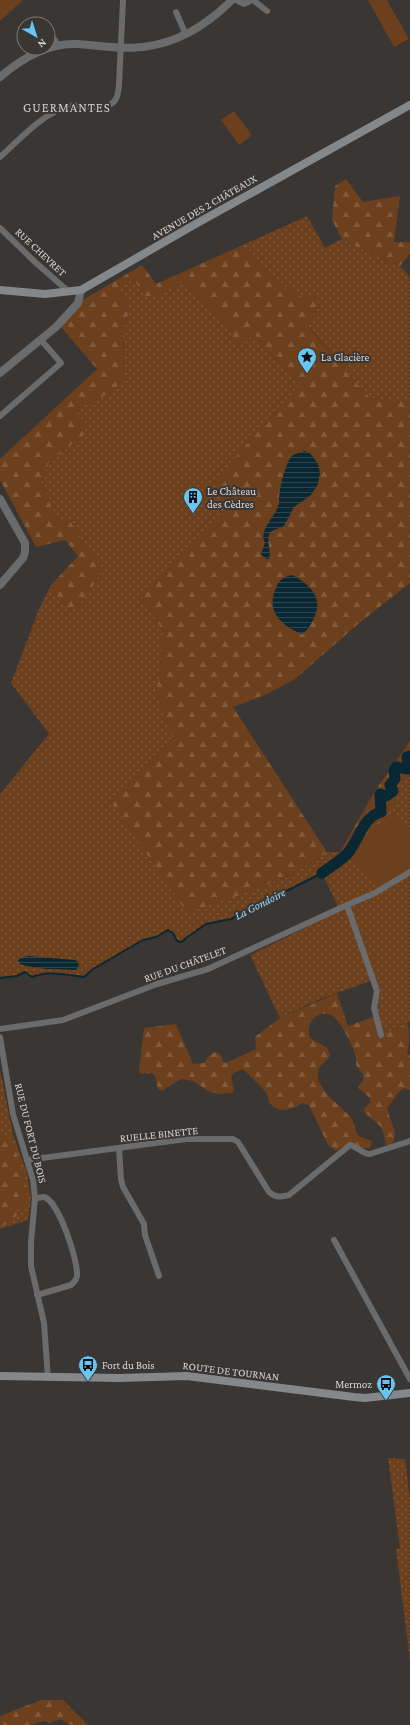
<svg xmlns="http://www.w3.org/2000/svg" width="410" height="1725" viewBox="0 0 410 1725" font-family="'Crimson Pro',serif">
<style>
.grass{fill:url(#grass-dots)}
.forest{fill:url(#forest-firs)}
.park{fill:#6c3f1d}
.water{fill:url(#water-rules)}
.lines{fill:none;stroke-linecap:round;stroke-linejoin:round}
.stream{stroke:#0a2734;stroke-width:2}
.river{stroke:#0a2734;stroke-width:11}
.minor{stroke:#696b6c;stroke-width:6}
.tertiary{stroke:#696b6c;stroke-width:8}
.secondary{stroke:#84888a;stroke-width:8}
.labels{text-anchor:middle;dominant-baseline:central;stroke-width:4;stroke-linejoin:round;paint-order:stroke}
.street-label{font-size:11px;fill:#d9d6d5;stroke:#3a3633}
.poi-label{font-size:11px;fill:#d9d6d5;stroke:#3a3633;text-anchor:start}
.water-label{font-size:12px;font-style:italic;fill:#9adafc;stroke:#3a3633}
.quarter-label{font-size:13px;letter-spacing:1px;fill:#d3cdca;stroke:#3a3633}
</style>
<defs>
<pattern id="grass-dots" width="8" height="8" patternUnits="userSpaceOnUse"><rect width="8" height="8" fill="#6c3f1d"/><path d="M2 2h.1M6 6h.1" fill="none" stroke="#805a3d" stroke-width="1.8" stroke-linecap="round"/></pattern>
<pattern id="forest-firs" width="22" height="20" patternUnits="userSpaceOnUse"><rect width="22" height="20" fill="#6c3f1d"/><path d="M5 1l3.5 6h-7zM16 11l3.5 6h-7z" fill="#805a3d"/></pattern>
<pattern id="water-rules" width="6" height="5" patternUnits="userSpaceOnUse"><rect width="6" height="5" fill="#0a2734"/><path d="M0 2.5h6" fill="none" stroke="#2d4650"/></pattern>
</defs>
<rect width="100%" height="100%" fill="#3a3633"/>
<g class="grass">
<polygon points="307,216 325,248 342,239 373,255 400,266 410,277 410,400 391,400 370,398 308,326 319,305 315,298 302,297 295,295 259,262 245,244"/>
<path d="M134 280 139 288 155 296 184 281 233 330 237 347 255 335 299 386 213 482 225 508 142 598 163 631 161 671 156 690 173 739 111 802 283 879 318 859 327 852H340L337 863 350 861 365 836 393 811C395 797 398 780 410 772V1021L385 1035 377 1010 380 991 376 979 320 999 280 1018 250 955 340 911 322 873 231 919 206 924 186 937 182 942 177 941 173 933 168 930 156 937 143 940 93 969 84 977C68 974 47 970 32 977L24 972 17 976 0 978V794L49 734 11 683 39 609 51 585 65 609 103 570 57 519 41 482 49 462 85 434V422L76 413 79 408 112 392 123 378 124 331 128 314 126 301 118 291 129 281Z"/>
<polygon points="0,1070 13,1134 27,1173 31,1199 28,1220 0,1229"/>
<polygon points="388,1458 405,1459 410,1499 410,1661 396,1549 400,1548"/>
</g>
<g class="forest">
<polygon points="346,179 363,202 400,196 394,242 410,242 410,254 400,266 373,255 342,239 332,220 335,186"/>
<path d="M245 244 259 262 295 294 302 297H315L319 305 308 327 370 398 391 400H410V583L358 624 295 679 265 695 233 707 327 852C287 883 235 896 187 913L111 802 173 739 156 690 161 671 163 631 142 598 225 508 213 482 299 386 255 335 237 347 229 340 233 330 184 281 155 296H145L134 280 129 281 118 291 127 301 128 314 124 331 123 378 112 392 79 408 76 413 85 422V434L49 462 41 482 57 519 69 520 104 570 77 609H65L51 585 78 556 65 540 36 547 0 480V459L97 369 61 327 81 301 142 265 156 284Z"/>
<path d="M410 741V772C398 780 395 797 393 811L365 836 350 861 342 868 337 864 340 852 375 791Z"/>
<path d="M337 993 348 1026 379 1015 385 1035 407 1023C410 1032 410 1043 407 1052L410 1056V1090L404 1088 398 1093 387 1109 395 1132 394 1141 389 1146 386 1145 383 1132 380 1126 364 1112V1109L371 1101 369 1097 358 1088 363 1080V1074L356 1065C356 1062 356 1058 355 1055 354 1047 339 1018 331 1015 316 1009 305 1025 310 1038L327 1048 330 1054C329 1061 320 1063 318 1071 315 1090 341 1105 351 1118 355 1122 354 1130 358 1135 361 1138 368 1139 372 1141L370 1148H362L349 1143 336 1151 328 1145 309 1105 302 1103C288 1113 269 1114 267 1093L243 1069 235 1072 231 1076 234 1090 232 1093 219 1094 210 1092 193 1081 181 1079 162 1091 158 1089 155 1076 151 1073 140 1074 139 1070 144 1028 176 1024 193 1064 204 1063 209 1056 215 1052 220 1054 224 1063 228 1062 256 1049 255 1037 280 1018Z"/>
<polygon points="8,1135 12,1139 25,1178 27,1203 17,1210 16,1220 0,1227 0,1204 1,1202 0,1194 0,1137"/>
<polygon points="41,1700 63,1700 88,1725 70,1725 60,1719 50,1723 43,1721 31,1725 0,1725 0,1716"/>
</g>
<g class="park">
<polygon points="0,0 23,0 0,21"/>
<polygon points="368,0 387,0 409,39 394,47"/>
<polygon points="234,111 252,135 239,145 221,120"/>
<polygon points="393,811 410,829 410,869 379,889 352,857 365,836"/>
</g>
<g class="water">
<path d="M305 451 310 453 318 464 320 473 318 484 311 495 294 507 284 526C281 528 275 529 272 531 264 536 272 551 269 559H266L261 554 265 543C258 529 275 518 278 506 280 503 279 500 279 497 280 486 284 471 289 460 292 454 298 453 305 451Z"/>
<path d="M292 575C312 585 325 600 312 622 309 627 307 631 302 634 282 626 265 611 276 588 279 580 283 577 292 575Z"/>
<path d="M28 956 75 960 78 962 79 965 76 970C58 969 38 970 20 964L18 961 19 959Z"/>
</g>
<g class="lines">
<path class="stream" d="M0 978 17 976 25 972 32 977C48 970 68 975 84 977L93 969 143 940 156 937 168 930 173 933 177 941 182 942 186 938 206 924 231 919 322 873"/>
<path class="river" d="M322 873C330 867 340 861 347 854 359 841 362 817 381 812L380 794 386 796 393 791 390 785 395 779 394 771 396 767 408 769 407 757 410 756"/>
<g class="minor">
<polyline points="236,0 244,4 252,0"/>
<polyline points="253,0 267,11"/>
<polyline points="176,12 186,35"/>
<polyline points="48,34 55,40 57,46"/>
<path d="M0 157C19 140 44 112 69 106 82 103 99 112 111 104 118 100 118 92 119 85L123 0"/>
<polyline points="0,228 35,262 68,291"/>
<polyline points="0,416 61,363 41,340"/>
<polyline points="347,905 377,991 374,1008 381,1035"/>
<polyline points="0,1029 63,1020 157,984 208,969 347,905 375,893 410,872"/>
<polyline points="0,1037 13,1114 33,1180 35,1198 31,1242 31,1266 44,1323 48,1378"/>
<polyline points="119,1148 121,1179 123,1187 144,1224 145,1235 159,1276"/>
<path d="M27 1160 186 1139H233L238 1142 269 1192C276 1198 280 1197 289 1195L350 1145C358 1147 362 1154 370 1154L410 1141"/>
<path d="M35 1198C38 1198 42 1197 44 1197 59 1201 78 1261 77 1275 77 1280 74 1282 71 1285L37 1295"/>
<polyline points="334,1240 410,1379"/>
</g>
<g class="tertiary">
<path d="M0 77C21 59 48 43 76 44 99 45 121 50 143 47 179 43 207 25 232 0"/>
<polyline points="0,373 56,327 78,303 81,290"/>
<polyline points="0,499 25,543 25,552 23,558 0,585"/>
</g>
<g class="secondary">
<polyline points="0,290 45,294 81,290 192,226 410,105"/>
<polyline points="0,1376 119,1378 187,1376 354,1397 365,1398 410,1393"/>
</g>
</g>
<defs>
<symbol id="sight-pin" viewBox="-11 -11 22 30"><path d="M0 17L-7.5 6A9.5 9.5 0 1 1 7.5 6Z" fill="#68c4f0" stroke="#3a3633"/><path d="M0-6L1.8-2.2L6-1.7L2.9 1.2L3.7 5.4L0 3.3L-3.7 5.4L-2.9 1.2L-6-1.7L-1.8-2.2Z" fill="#111"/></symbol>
<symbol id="building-pin" viewBox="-11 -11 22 30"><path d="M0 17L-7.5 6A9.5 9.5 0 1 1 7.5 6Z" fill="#68c4f0" stroke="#3a3633"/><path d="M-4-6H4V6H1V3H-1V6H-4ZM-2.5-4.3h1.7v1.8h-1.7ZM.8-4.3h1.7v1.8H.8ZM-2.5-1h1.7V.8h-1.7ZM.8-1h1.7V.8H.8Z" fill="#111"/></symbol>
<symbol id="bus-pin" viewBox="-11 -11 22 30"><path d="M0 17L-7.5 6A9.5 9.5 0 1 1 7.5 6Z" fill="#68c4f0" stroke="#3a3633"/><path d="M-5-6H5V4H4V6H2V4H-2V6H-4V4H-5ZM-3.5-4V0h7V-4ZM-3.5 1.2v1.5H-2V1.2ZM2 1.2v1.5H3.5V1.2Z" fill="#111"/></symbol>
</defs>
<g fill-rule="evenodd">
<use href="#sight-pin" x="296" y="346" width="22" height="30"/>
<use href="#building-pin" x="182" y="486" width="22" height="30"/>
<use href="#bus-pin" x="77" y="1354" width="22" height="30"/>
<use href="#bus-pin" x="375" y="1373" width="22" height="30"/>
</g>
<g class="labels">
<g class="street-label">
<text transform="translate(204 207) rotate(-30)">AVENUE DES 2 CHÂTEAUX</text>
<text transform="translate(41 252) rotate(43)">RUE CHEVRET</text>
<text transform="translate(185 964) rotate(-20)">RUE DU CHÂTELET</text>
<text transform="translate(31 1133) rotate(76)">RUE DU FORT DU BOIS</text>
<text transform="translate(159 1134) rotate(-6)">RUELLE BINETTE</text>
<text transform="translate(231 1371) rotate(7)">ROUTE DE TOURNAN</text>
</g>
<g class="poi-label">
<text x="321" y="357">La Glacière</text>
<text x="207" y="491">Le Château<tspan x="207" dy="13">des Cèdres</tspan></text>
<text x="102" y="1365">Fort du Bois</text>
<text x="372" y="1384" text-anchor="end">Mermoz</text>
</g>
<g class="water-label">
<text transform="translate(260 904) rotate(-27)">La Gondoire</text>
</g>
<g class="quarter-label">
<text x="67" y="107">GUERMANTES</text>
</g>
</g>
<g transform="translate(36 36) rotate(141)"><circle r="19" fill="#3a3633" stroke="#7a7674"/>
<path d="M0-3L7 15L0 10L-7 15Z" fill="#68c4f0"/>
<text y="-6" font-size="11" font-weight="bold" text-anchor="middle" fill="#d9d6d5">N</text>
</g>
</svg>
